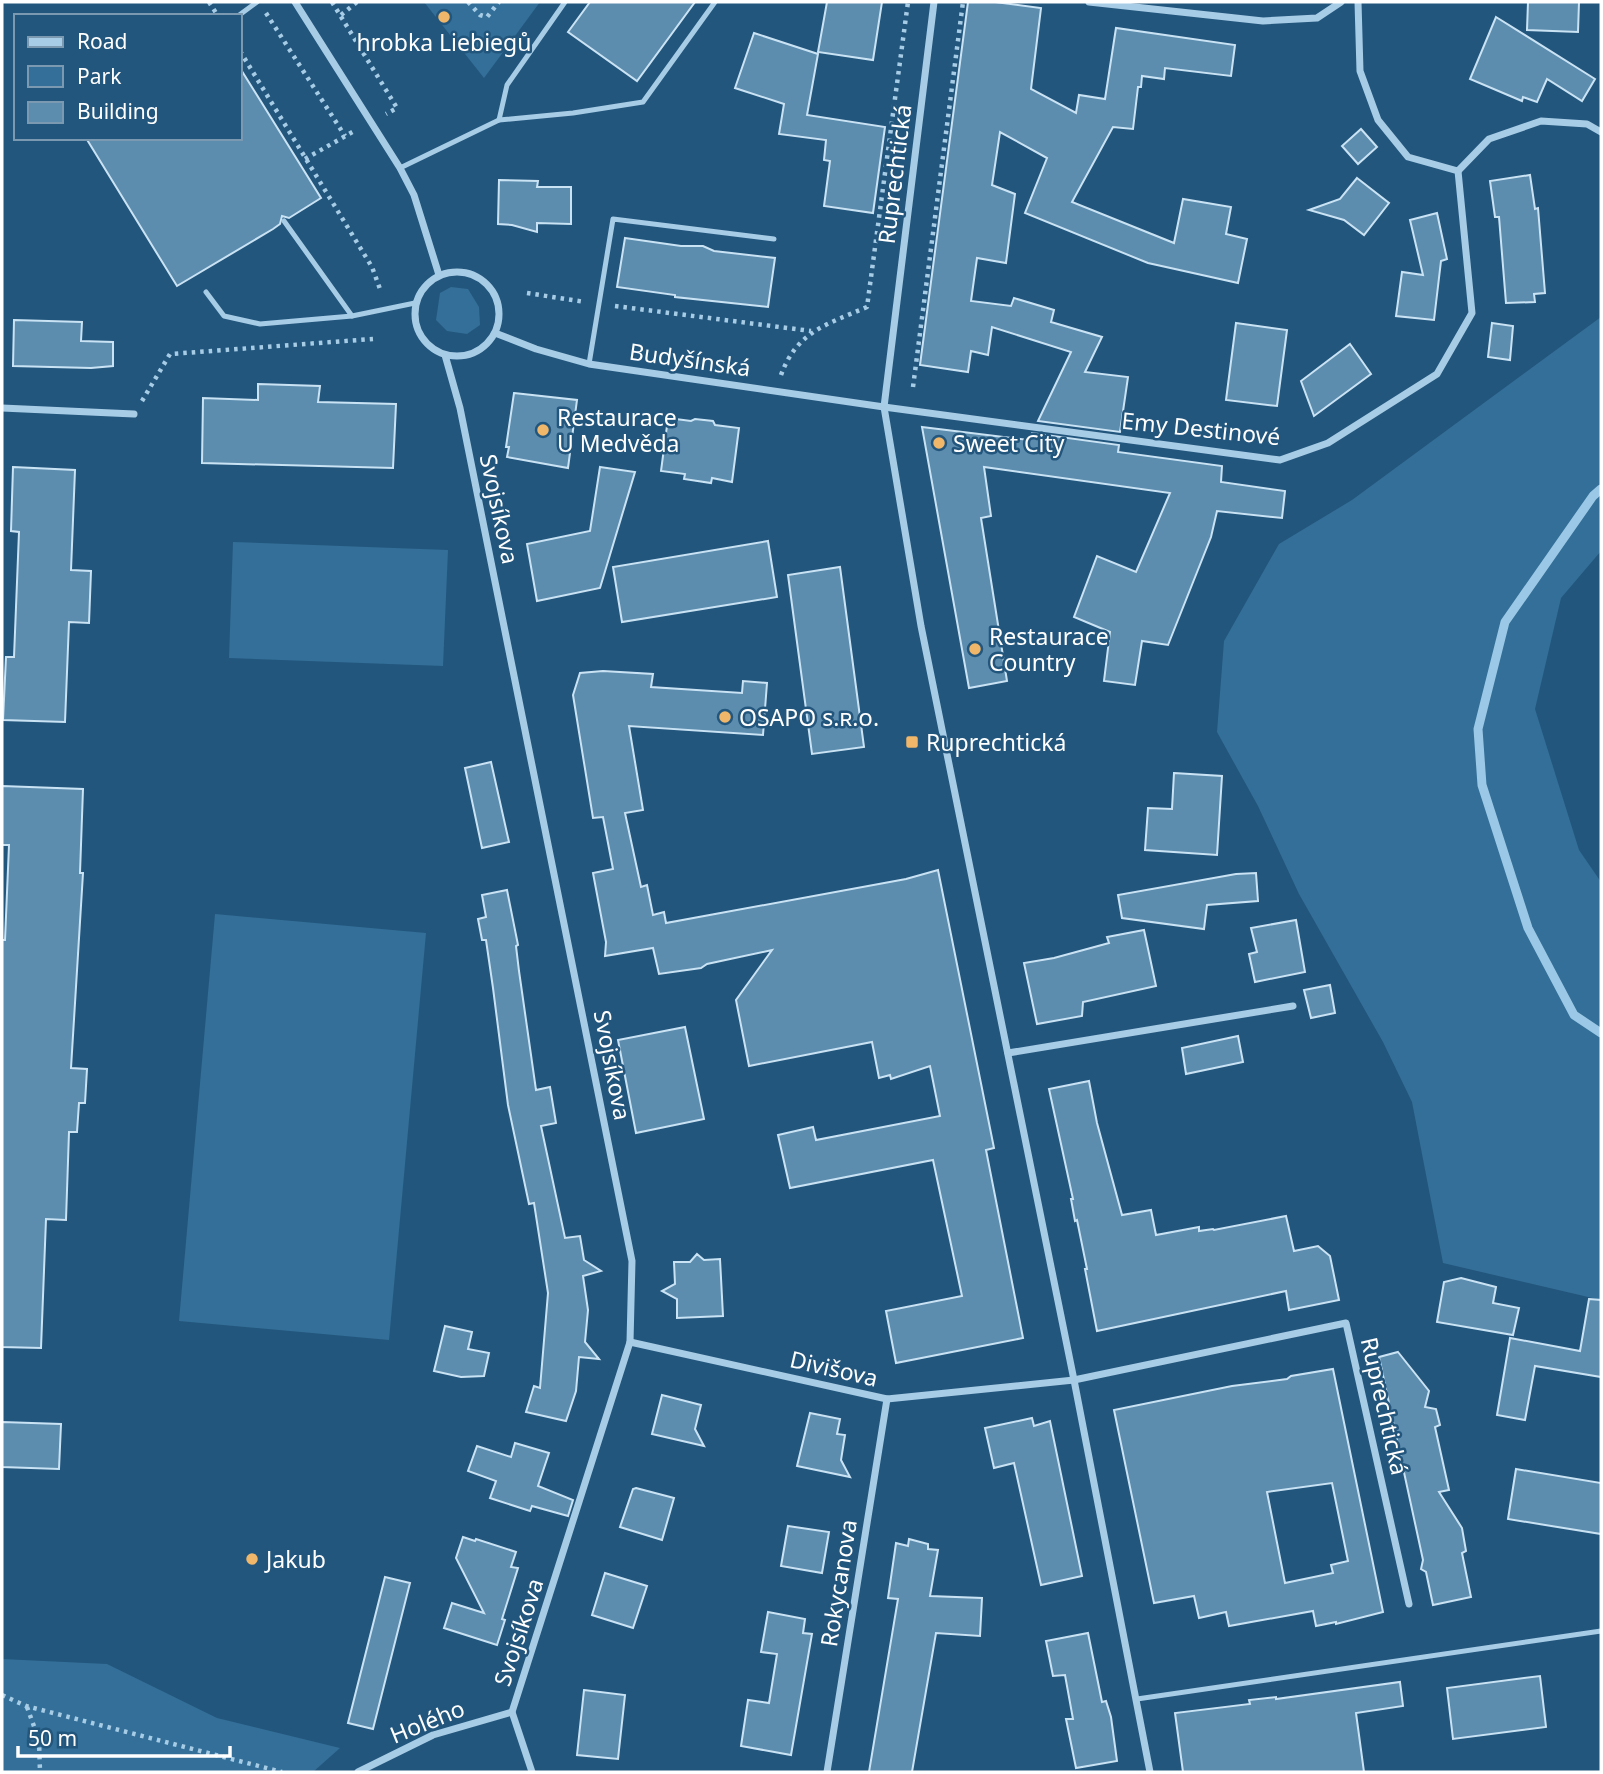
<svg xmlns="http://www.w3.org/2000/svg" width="1603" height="1774" viewBox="0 0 1603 1774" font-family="'Noto Sans',sans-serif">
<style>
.green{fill:#336f98}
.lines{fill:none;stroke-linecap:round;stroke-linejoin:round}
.stream{stroke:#9bc8e6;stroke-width:9}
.building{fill:#5c8cae;stroke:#cae3f4;stroke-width:2;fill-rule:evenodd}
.path{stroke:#a7cce6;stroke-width:4.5;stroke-dasharray:3.5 5;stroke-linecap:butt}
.lane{stroke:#a7cce6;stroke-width:5}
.street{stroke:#a7cce6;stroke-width:7}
.poi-dot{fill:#f0b76a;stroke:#23567d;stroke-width:2.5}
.labels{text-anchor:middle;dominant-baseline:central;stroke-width:5;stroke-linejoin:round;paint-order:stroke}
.poi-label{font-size:23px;fill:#fff;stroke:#23567d;text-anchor:start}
.street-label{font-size:23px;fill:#fff;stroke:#23567d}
</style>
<rect width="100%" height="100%" fill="#23567d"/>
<g class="green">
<polygon points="424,2 540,2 484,78"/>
<polygon points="451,287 468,289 479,307 480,325 467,334 447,331 436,320 440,293"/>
<polygon points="1601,317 1601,551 1561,598 1535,709 1579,850 1601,882 1601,1300 1443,1263 1412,1102 1383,1042 1299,894 1258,806 1217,732 1224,641 1279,544 1352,500"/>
<polygon points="233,542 448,550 443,666 229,658"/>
<polygon points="215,914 426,933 389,1340 179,1321"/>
<polygon points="2,1659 107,1664 217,1718 340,1748 313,1772 2,1772"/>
</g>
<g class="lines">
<polyline class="stream" points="1601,489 1593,496 1505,622 1478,729 1482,785 1528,928 1574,1015 1601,1033"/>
</g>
<g class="building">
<polygon points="590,2 695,2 637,81 568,32"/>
<polygon points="827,2 882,2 873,60 818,52"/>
<polygon points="968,2 995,2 1041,8 1031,89 1076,113 1079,95 1105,99 1116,28 1235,45 1231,76 1165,68 1164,79 1142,76 1141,87 1138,87 1133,129 1113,127 1072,202 1174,243 1183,199 1231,207 1226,234 1247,239 1238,283 1148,263 1025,213 1047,158 1000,132 992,185 1015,194 1006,263 977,258 971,301 1011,306 1014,298 1054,310 1051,322 1102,337 1085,372 1128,377 1120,432 1038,421 1071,352 992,327 988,355 971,351 968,372 920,365"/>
<polygon points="1528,2 1579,2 1578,32 1527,30"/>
<polygon points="1496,17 1595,79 1582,101 1547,79 1537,102 1523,97 1522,101 1470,79"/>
<polygon points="754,33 818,54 807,115 885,127 873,213 824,206 830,161 824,160 826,140 779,134 784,104 735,88"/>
<polygon points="240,68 321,198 289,218 282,216 280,224 273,229 177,286 86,138 240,138"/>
<polygon points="1361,129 1377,147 1358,164 1342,146"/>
<polygon points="1530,175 1535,209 1538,208 1545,293 1534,294 1535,302 1506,303 1499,217 1495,217 1490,181"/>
<polygon points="1357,178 1389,203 1364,235 1344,220 1309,210 1340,199"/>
<polygon points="499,180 538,181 537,187 571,187 571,224 537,223 537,232 512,225 498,224"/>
<polygon points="1437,213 1447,259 1441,261 1434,320 1396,316 1402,272 1423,275 1410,220"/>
<polygon points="625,238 681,246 703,246 714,251 775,258 768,307 675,297 675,295 617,287"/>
<polygon points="14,320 82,322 81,341 113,342 113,366 91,368 13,366"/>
<polygon points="1236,323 1287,330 1277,406 1226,400"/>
<polygon points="1492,323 1513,326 1510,360 1488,357"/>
<polygon points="1350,344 1371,374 1314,416 1301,381"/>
<polygon points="258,384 320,386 318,402 396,404 393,468 202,463 203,398 258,400"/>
<polygon points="514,393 577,400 568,468 507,457 509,447 506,447"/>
<polygon points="668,418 691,421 695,419 713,421 715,425 739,428 732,482 712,478 711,483 684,479 685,474 661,471"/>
<polygon points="922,427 1029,440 1032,433 1119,445 1118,452 1222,466 1221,482 1285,491 1282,518 1217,511 1211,537 1168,645 1142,641 1135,685 1104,681 1110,632 1074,617 1097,556 1136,572 1170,493 984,467 991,516 981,518 1007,681 969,688"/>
<polygon points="13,467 75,470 71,570 91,571 89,623 69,622 65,722 3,720 6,657 14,657 19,532 11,531"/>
<polygon points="600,467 635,472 600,588 537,601 527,544 590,531"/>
<polygon points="768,541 777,597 622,622 613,567"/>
<polygon points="840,567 864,747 812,754 788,575"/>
<polygon points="603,671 653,674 651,687 742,693 743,681 767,683 763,735 629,726 643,810 625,813 641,887 647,885 653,915 664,912 666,923 906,879 938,870 994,1148 986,1150 1023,1338 896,1363 886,1311 962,1296 933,1160 790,1188 778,1135 813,1127 816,1140 940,1116 930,1066 891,1079 890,1075 879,1078 872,1042 749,1066 736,1000 772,950 707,964 701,968 659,974 653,948 605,956 606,942 593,873 613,869 603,817 593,818 573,695 580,673"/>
<polygon points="491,762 509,842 482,848 465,768"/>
<polygon points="1174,773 1222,776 1217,855 1145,850 1148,808 1172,809"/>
<polygon points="2,786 83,789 80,873 83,873 71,1068 87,1069 85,1103 79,1103 77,1132 69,1132 66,1220 46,1219 41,1348 2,1347 2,940 5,940 9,845 2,845"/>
<polygon points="1256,873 1258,901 1207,905 1204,929 1122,918 1118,895 1236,874"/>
<polygon points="507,890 518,945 516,946 519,971 536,1090 550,1087 556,1123 541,1126 565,1238 580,1236 584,1260 601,1271 583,1276 588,1310 585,1342 599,1359 579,1357 576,1391 566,1421 526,1412 534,1386 540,1388 548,1293 534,1203 529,1204 508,1105 493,988 486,940 482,940 478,919 486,917 482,895"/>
<polygon points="1296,920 1305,972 1255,982 1249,954 1257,952 1251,928"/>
<polygon points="1144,930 1156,986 1083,1002 1082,1016 1037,1024 1024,963 1054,958 1109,943 1107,937"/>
<polygon points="1330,985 1335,1013 1311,1018 1304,990"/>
<polygon points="685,1027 704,1119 636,1133 618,1040"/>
<polygon points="1238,1036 1243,1062 1186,1074 1182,1048"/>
<polygon points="1089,1081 1097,1123 1122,1215 1151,1210 1156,1235 1199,1227 1199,1231 1213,1229 1214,1230 1286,1216 1294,1251 1318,1246 1330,1256 1339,1300 1289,1310 1286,1291 1097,1331 1085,1269 1087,1269 1077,1220 1075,1221 1071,1199 1073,1199 1049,1089"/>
<polygon points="697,1254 704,1260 720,1259 723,1316 677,1318 677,1299 662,1291 675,1284 674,1262 690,1262"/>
<polygon points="1461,1278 1496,1287 1493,1303 1519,1308 1513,1335 1437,1322 1444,1282"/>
<polygon points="1589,1299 1601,1300 1601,1377 1535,1366 1525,1420 1497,1415 1510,1338 1580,1351"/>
<polygon points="445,1326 472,1332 468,1349 489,1353 484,1376 461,1377 434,1371"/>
<polygon points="1398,1352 1429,1391 1425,1407 1436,1409 1440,1425 1435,1427 1449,1490 1439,1492 1462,1528 1466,1551 1462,1553 1471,1597 1433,1605 1426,1572 1421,1569 1423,1560 1379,1357"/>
<path d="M1333 1369 1383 1612 1336 1624V1622L1316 1626 1313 1611 1229 1626 1226 1612 1199 1618 1194 1596 1154 1603 1114 1410 1232 1386 1287 1379 1291 1376ZM1332 1483 1348 1561 1331 1565 1333 1573 1285 1583 1267 1492Z"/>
<polygon points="662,1395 701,1405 695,1429 704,1446 652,1434"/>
<polygon points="810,1413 840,1419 837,1434 845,1435 841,1460 850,1477 797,1466"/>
<polygon points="1032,1418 1034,1426 1050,1421 1082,1576 1041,1585 1014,1463 994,1468 985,1428"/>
<polygon points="2,1422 61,1424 59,1469 2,1467"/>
<polygon points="515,1443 549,1453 538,1486 573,1500 568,1516 532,1506 530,1511 490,1498 496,1481 468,1471 477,1446 511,1457"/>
<polygon points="1516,1469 1601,1483 1601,1534 1508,1519"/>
<polygon points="636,1488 674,1498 662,1540 620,1527 633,1489"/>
<polygon points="788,1526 829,1532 822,1573 781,1566"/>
<polygon points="463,1537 475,1541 476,1539 516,1552 511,1567 518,1568 502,1619 505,1620 497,1645 444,1628 452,1603 484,1613 456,1558"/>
<polygon points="909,1539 928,1544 928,1549 938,1550 930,1596 982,1598 980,1636 936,1633 912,1772 869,1772 898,1599 888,1598 896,1543 908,1546"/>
<polygon points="605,1573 647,1586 633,1628 592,1615"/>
<polygon points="385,1577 410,1583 373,1729 348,1723"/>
<polygon points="768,1612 805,1619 803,1633 812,1634 791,1755 741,1746 748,1700 769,1703 777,1654 761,1652"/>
<polygon points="1088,1633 1102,1702 1106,1701 1111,1717 1117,1761 1076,1768 1066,1719 1073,1719 1065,1675 1053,1676 1046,1641"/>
<polygon points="1540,1676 1546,1727 1453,1739 1447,1688"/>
<polygon points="1400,1682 1403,1706 1356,1713 1364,1772 1183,1772 1175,1713 1250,1704 1249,1700 1276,1697 1276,1699"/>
<polygon points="584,1690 625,1695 618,1759 577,1755"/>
</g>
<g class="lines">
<g class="path">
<polyline points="209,2 218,16"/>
<polyline points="332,2 397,108 386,114"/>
<polyline points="468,2 480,15 487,17 499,2"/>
<polyline points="266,13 345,136"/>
<polyline points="341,15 357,2"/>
<polyline points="240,51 372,267 380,289"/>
<polyline points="305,159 356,130"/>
<polyline points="527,293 585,302"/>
<polyline points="615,306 811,331"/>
<path d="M781 375C797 331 828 324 867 307L908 2"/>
<polyline points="913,387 963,2"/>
<polyline points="142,401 170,354 373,339"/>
<polyline points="2,1695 26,1706 282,1772"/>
<polyline points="27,1707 39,1740 40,1772"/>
</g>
<g class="lane">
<polyline points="238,16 257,2"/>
<polyline points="499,120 507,85 565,2"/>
<polyline points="400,168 499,120 573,113 643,102 715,2"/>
<polyline points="284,221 352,316 415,303"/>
<polyline points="206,292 224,316 260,324 352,316"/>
<polyline points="589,364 613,219 774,239"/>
<polyline points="1137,1699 1601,1631"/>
</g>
<g class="street">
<polyline points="295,2 400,168 414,195 439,275"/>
<polyline points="934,2 884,407 921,626 1074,1380 1150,1772"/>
<polyline points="1089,2 1263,21 1317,18 1341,2"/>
<polyline points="1458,171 1489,139 1541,121 1587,124 1601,132"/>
<circle cx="457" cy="314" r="42"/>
<polyline points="495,333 536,349 589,364 884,407 1280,460 1328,443 1437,374 1472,313 1458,171 1408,157 1378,120 1360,71 1358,2"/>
<polyline points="445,355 460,408 632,1261 630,1342 512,1712 532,1772"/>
<polyline points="2,408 134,414"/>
<polyline points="1008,1053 1293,1006"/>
<polyline points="630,1342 887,1399 1074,1380 1346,1323 1409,1604"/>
<polyline points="358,1772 433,1735 512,1712"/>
<polyline points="827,1772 887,1399"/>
</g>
</g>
<g class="poi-dot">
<circle cx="444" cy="17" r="7"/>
<circle cx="543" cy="430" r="7"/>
<circle cx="939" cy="443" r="7"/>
<circle cx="975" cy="649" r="7"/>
<circle cx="725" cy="717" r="7"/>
<rect x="905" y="735" width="14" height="14" rx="3.5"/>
<circle cx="252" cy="1559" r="7"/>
</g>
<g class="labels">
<g class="poi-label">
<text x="444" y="42" text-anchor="middle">hrobka Liebiegů</text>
<text x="557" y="417">Restaurace<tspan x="557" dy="26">U Medvěda</tspan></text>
<text x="953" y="443">Sweet City</text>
<text x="989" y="636">Restaurace<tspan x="989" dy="26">Country</tspan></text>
<text x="739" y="717">OSAPO s.ʀ.ᴏ.</text>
<text x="926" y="742">Ruprechtická</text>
<text x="266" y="1559">Jakub</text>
</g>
<g class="street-label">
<text transform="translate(894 174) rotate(-83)">Ruprechtická</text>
<text transform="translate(690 359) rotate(8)">Budyšínská</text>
<text transform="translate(1201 428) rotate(6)">Emy Destinové</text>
<text transform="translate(500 509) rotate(78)">Svojsíkova</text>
<text transform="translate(613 1065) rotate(79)">Svojsíkova</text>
<text transform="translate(834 1368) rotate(13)">Divišova</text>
<text transform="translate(1385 1406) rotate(77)">Ruprechtická</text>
<text transform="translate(838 1583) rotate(-81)">Rokycanova</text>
<text transform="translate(518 1632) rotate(-72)">Svojsíkova</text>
<text transform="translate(427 1721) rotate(-22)">Holého</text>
</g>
</g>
<rect width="1603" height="1774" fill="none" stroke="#ffffff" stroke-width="7"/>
<rect x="14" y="14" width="228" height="126" fill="#23567d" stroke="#7b9ab1" stroke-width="2"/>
<rect x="28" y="37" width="35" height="10" fill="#a7cce6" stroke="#7b9ab1" stroke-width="2"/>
<text x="77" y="49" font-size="21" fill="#ffffff">Road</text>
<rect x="28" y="66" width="35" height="21" fill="#336f98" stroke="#7b9ab1" stroke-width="2"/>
<text x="77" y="84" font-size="21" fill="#ffffff">Park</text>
<rect x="28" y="102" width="35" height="21" fill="#5c8cae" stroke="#7b9ab1" stroke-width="2"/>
<text x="77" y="119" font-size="21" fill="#ffffff">Building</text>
<path d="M18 1746v10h212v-10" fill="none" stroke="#ffffff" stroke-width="3.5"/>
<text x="28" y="1746" font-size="21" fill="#ffffff" stroke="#23567d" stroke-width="5" paint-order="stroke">50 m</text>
</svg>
